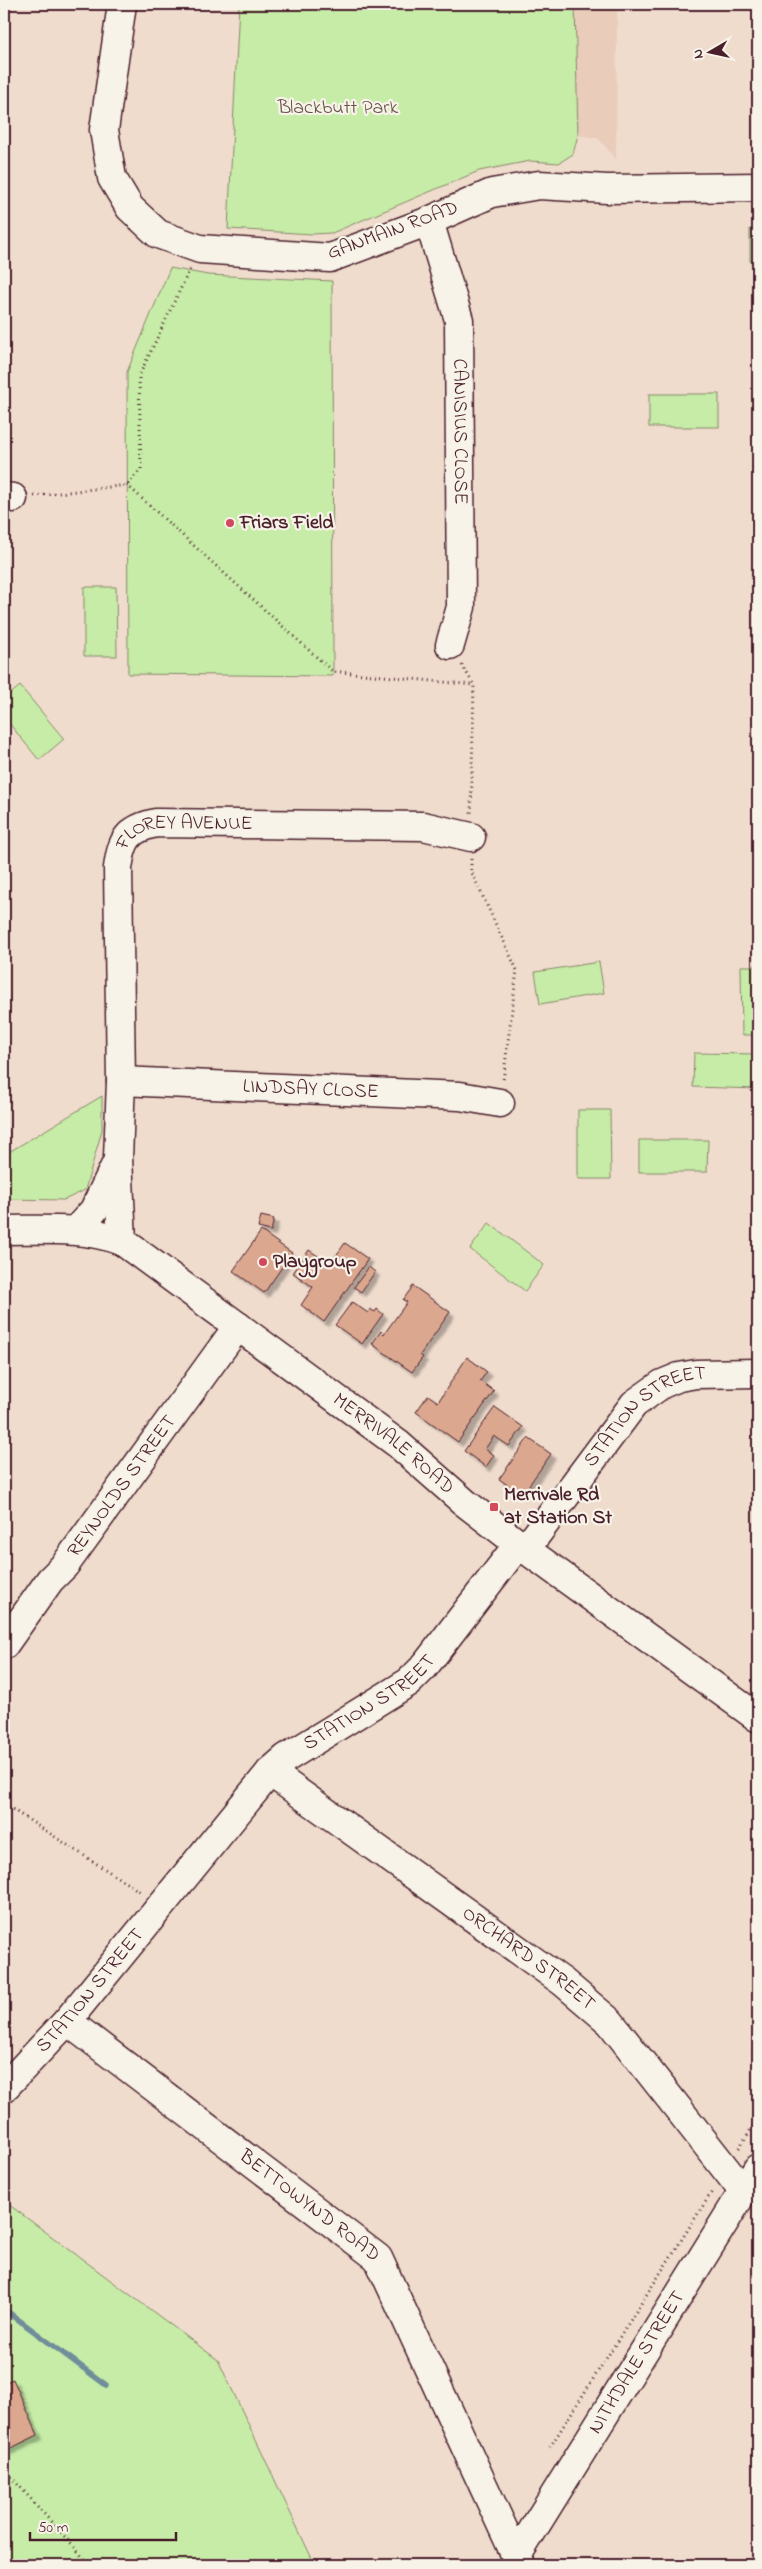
<svg xmlns="http://www.w3.org/2000/svg" width="762" height="2569" viewBox="0 0 762 2569" font-family="'Indie Flower',sans-serif">
<style>
.built{fill:#e9ccba}
.green{fill:#c6eca7;stroke:#888669}
.lines{fill:none;stroke-linecap:round;stroke-linejoin:round}
.stream{stroke:#6f8d9a;stroke-width:5.5}
.building{fill:#dba78f;stroke:#4a1f2b;filter:url(#shadow)}
.minor-casing{stroke:#4a1f2b;stroke-width:31}
.path{stroke:#4a1f2b;stroke-width:3;stroke-dasharray:1 4;stroke-linecap:butt}
.minor{stroke:#f7f3e8;stroke-width:28}
.poi-dot{fill:#d1495b;stroke:#f7f3e8;stroke-width:2}
.labels{text-anchor:middle;dominant-baseline:central;stroke-width:4.5;stroke-linejoin:round;paint-order:stroke}
.park-label{font-size:20px;fill:#69524a;stroke:#f7f3e8}
.street-label{font-size:20px;fill:#4a1f2b;stroke:#f7f3e8}
.poi-label{font-size:20px;font-weight:bold;fill:#4a1f2b;stroke:#f7f3e8;text-anchor:start}
</style>
<defs>
<filter id="shadow"><feDropShadow dx="4.5" dy="4.5" stdDeviation="1" flood-color="#0004"/></filter>
</defs>
<rect width="100%" height="100%" fill="#efdccd"/>
<filter id="ink" filterUnits="userSpaceOnUse"><feTurbulence type="fractalNoise" baseFrequency=".02" numOctaves="2"/><feDisplacementMap in="SourceGraphic" scale="10" xChannelSelector="R" yChannelSelector="G"/><feConvolveMatrix kernelMatrix="1 2 1 2 8 2 1 2 1" color-interpolation-filters="sRGB"/></filter>
<g filter="url(#ink)">
<polygon class="built" points="575,4 617,4 616,159 598,138 578,135 559,137 576,116"/>
<g class="green">
<polygon points="239,4 575,4 578,135 573,154 559,163 530,161 479,171 332,233 312,234 228,229"/>
<rect x="750" y="229" width="8" height="32"/>
<polygon points="170,268 208,275 332,281 333,676 128,674 127,372"/>
<rect x="649" y="394" width="70" height="33"/>
<polygon points="84,587 116,587 117,656 84,656"/>
<polygon points="20,686 64,739 39,760 4,717 4,699"/>
<polygon points="599,962 604,993 540,1004 535,972"/>
<polygon points="741,966 758,966 758,1035 742,1035"/>
<polygon points="694,1053 758,1054 758,1089 693,1087"/>
<polygon points="102,1096 102,1130 85,1190 64,1200 4,1199 4,1155"/>
<polygon points="578,1110 610,1110 611,1179 578,1179"/>
<polygon points="639,1140 708,1140 707,1172 639,1172"/>
<polygon points="489,1223 544,1265 525,1291 470,1249"/>
<polygon points="4,2201 218,2360 315,2565 4,2565"/>
</g>
<g class="lines">
<polyline class="stream" points="4,2309 106,2385"/>
</g>
<g class="building">
<polygon points="261,1216 274,1219 271,1231 258,1228"/>
<polygon points="261,1231 292,1253 264,1293 233,1271"/>
<polygon points="345,1243 368,1259 324,1322 301,1305 313,1287 293,1273 309,1250 330,1264"/>
<polygon points="369,1267 375,1272 361,1292 354,1287"/>
<polygon points="413,1286 450,1312 420,1355 423,1357 412,1372 372,1344 381,1331 384,1334 407,1302 403,1300"/>
<polygon points="352,1302 368,1313 370,1309 375,1312 377,1309 383,1314 362,1344 335,1325"/>
<polygon points="467,1357 487,1372 480,1381 494,1391 458,1442 416,1412 428,1395 438,1402"/>
<polygon points="495,1407 523,1427 509,1446 494,1436 485,1449 494,1455 486,1467 464,1451"/>
<polygon points="528,1438 551,1454 522,1495 499,1479"/>
<polygon points="13,2379 38,2435 7,2450 4,2442 4,2383"/>
</g>
<g class="lines">
<defs>
<g id="minor">
<polyline points="122,4 104,130 112,178 130,208 158,234 200,249 330,258 429,221 492,193 539,185 607,189 758,187"/>
<path id="s1" d="M429 221 459 320 461 607 450 645"/>
<polyline points="4,497 13,498"/>
<path id="s2" d="M121 1081 460 1096 500 1103"/>
<path id="s3" d="M4 1230C44 1230 84 1227 122 1241L398 1444 464 1502 521 1546 758 1718"/>
<polyline points="76,1230 94,1210 116,1164"/>
<path id="s4" d="M122 1241 118 1158 121 1081 118 868C122 840 127 829 156 823L423 826 471 837"/>
<path id="s5" d="M4 1645 50 1580 65 1565 238 1326"/>
<path id="s6" d="M270 1772 563 1982 610 2022 743 2191"/>
<path id="s7" d="M67 2021 378 2258 520 2565"/>
<path id="s8" d="M4 2088 67 2021 270 1772 286 1758 409 1682 424 1667 510 1555 534 1538 634 1404 662 1384 679 1377 696 1374 758 1373"/>
<path id="s9" d="M516 2557 758 2168"/>
</g>
</defs>
<use href="#minor" class="minor-casing"/>
<g class="path">
<polyline points="127,485 332,671 474,685"/>
<polyline points="34,496 127,485 141,469 139,376 190,269"/>
<polyline points="462,665 474,685 471,815"/>
<polyline points="471,859 471,871 517,970 503,1081"/>
<polyline points="4,1804 142,1893"/>
<polyline points="739,2148 758,2118"/>
<polyline points="550,2447 713,2190"/>
<polyline points="4,2469 90,2565"/>
</g>
<use href="#minor" class="minor"/>
</g>
</g>
<g class="poi-dot">
<circle cx="230" cy="523" r="5"/>
<circle cx="263" cy="1262" r="5"/>
<rect x="489" y="1502" width="10" height="10" rx="2.5"/>
</g>
<g class="labels">
<g class="park-label">
<text x="338" y="108">Blackbutt Park</text>
</g>
<g class="street-label">
<text transform="translate(393 231) rotate(-20)">GANMAIN ROAD</text>
<text stroke="none"><textPath href="#s1" startOffset="215">CANISIUS CLOSE</textPath></text>
<text stroke="none"><textPath href="#s4" startOffset="464">FLOREY AVENUE</textPath></text>
<text stroke="none"><textPath href="#s2" startOffset="190">LINDSAY CLOSE</textPath></text>
<text stroke="none"><textPath href="#s8" startOffset="940">STATION STREET</textPath></text>
<text stroke="none"><textPath href="#s3" startOffset="458">MERRIVALE ROAD</textPath></text>
<text stroke="none"><textPath href="#s5" startOffset="198">REYNOLDS STREET</textPath></text>
<text stroke="none"><textPath href="#s8" startOffset="535">STATION STREET</textPath></text>
<text stroke="none"><textPath href="#s6" startOffset="319">ORCHARD STREET</textPath></text>
<text stroke="none"><textPath href="#s8" startOffset="130">STATION STREET</textPath></text>
<text stroke="none"><textPath href="#s7" startOffset="305">BETTOWYND ROAD</textPath></text>
<text stroke="none"><textPath href="#s9" startOffset="229">NITHDALE STREET</textPath></text>
</g>
<g class="poi-label">
<text x="240" y="523">Friars Field</text>
<text x="273" y="1262">Playgroup</text>
<text x="504" y="1495">Merrivale Rd<tspan x="504" dy="23">at Station St</tspan></text>
</g>
</g>
<rect width="762" height="2569" fill="none" stroke="#f7f3e8" stroke-width="20"/>
<rect x="10" y="10" width="742" height="2549" fill="none" stroke="#4a1f2b" stroke-width="2" filter="url(#ink)"/>
<g transform="translate(710 52) rotate(261)" stroke="#f7f3e8" stroke-width="4" paint-order="stroke">
<path d="M0-4L9 19L0 12L-9 19Z" fill="#4a1f2b"/>
<text y="-8" font-size="14" font-weight="bold" text-anchor="middle" fill="#4a1f2b">N</text>
</g>
<path d="M30 2532v8h146v-8" fill="none" stroke="#4a1f2b" stroke-width="2.5"/>
<text x="38" y="2532" font-size="15" fill="#4a1f2b" stroke="#f7f3e8" stroke-width="4" paint-order="stroke">50 m</text>
</svg>
